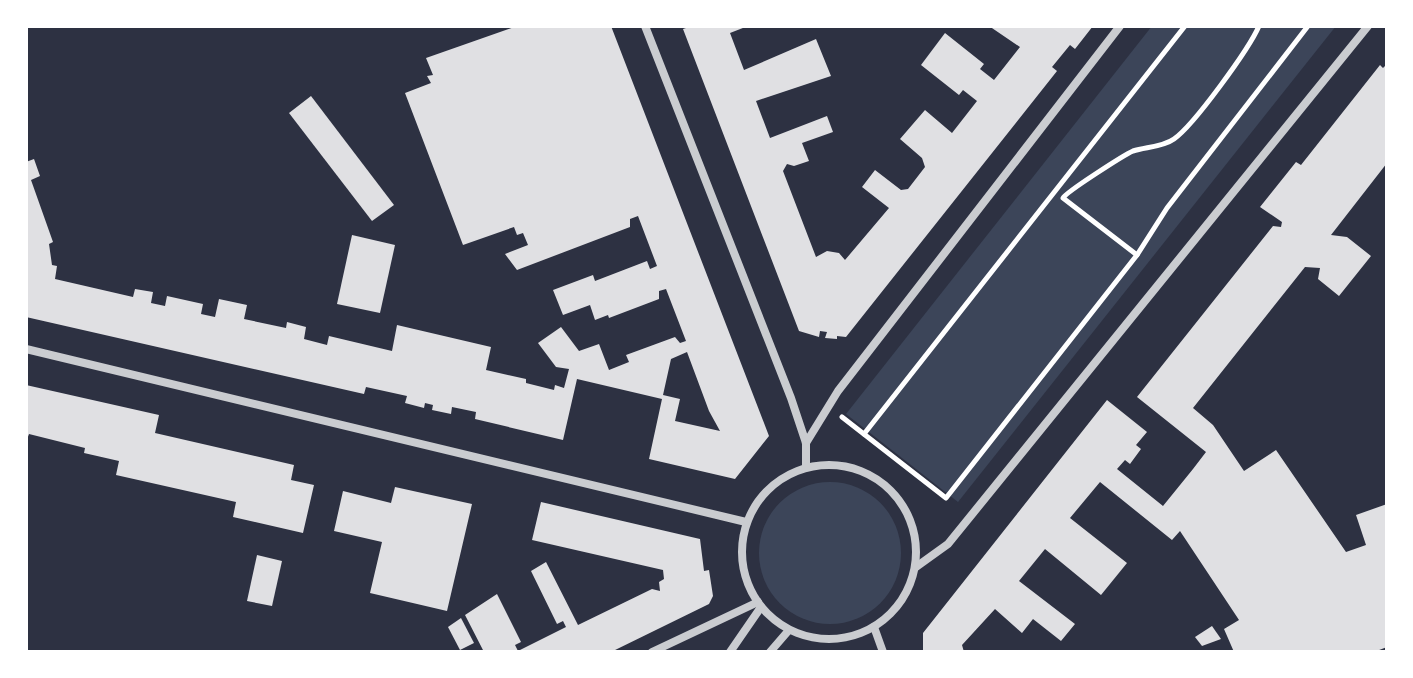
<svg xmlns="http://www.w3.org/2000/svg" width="1413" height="678" viewBox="0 0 1413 678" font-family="'IBM Plex Sans',sans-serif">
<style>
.green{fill:#3c4559}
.building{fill:#e0e0e3;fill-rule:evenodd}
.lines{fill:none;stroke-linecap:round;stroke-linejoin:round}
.path{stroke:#fff;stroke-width:5}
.minor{stroke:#caccd0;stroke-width:8}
</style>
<rect width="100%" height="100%" fill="#2d3142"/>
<g class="green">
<polygon points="1152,26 1336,26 958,502 846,414"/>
<circle cx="830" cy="553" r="71"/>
</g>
<g class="building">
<path d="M517 26H611L769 436 735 479 649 459 662 399 577 379 563 440 475 419 476 412 452 407 451 414 432 410 433 405 425 403 424 408 405 403 407 396 366 387 364 394 26 317V162L34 159 40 176 31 180 53 242 49 244 52 265 57 266 55 279 133 297 135 289 153 292 151 303 165 306 167 296 203 304 201 314 215 317 219 299 247 305 244 319 286 328 287 322 306 327 304 339 327 345 329 336 392 351 397 325 491 347 486 370 526 379V383L554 390 555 385 564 388 569 369 556 367 538 343 561 327 579 351 599 344 609 370 629 362 626 355 675 337 680 343 686 341 666 289 659 291V299L609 318 608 315 595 320 590 305 563 315 553 290 593 275 595 281 647 261 650 269 657 266 638 216 630 219V227L517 270 505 254 528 245 523 233 517 235 514 227 463 245 405 93 431 83 427 76 433 75 426 58ZM687 352 709 411 720 431 675 421 680 399 663 395 671 359Z"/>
<polygon points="692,26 748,26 730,33 744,70 816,39 831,76 756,101 770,138 827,116 833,132 802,143 809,161 794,166 787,164 783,171 816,257 827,251 839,253 845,260 889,208 862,187 875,170 901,190 908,189 925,167 922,158 900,139 925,110 952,133 977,101 963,90 959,95 921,65 945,33 984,64 980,69 994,80 1020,47 989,26 1093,26 1075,49 1070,45 1052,67 1057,71 846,337 837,336 837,339 825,338 827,332 820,331 819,337 799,331 683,29"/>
<polygon points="1387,64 1387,163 1331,235 1347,237 1371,256 1339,296 1318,279 1320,268 1305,267 1193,408 1213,425 1244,471 1276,450 1346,552 1366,545 1356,515 1387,504 1387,647 1374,652 1234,652 1224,629 1239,620 1180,531 1172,540 1100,482 1070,518 1127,563 1101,595 1045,549 1019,581 1075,624 1061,641 1033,619 1022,633 995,609 962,645 964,652 923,652 923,633 1107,400 1147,432 1136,445 1141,449 1130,464 1125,460 1117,469 1163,506 1193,469 1206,452 1137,397 1273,226 1281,227 1282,222 1260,207 1296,162 1301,165 1380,65 1383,68"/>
<polygon points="311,96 394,205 372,221 289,113"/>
<polygon points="352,235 395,245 380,313 337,304"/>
<polygon points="26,385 159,415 155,433 294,465 291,480 314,485 303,533 233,517 236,502 116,475 119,461 84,453 85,448 29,434 26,442"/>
<polygon points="395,487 472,504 447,611 370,593 382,542 334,531 343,491 391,503"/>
<polygon points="541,502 700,539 704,571 709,570 713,596 709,604 611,652 484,652 465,615 497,594 521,642 515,645 518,651 566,627 563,621 557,624 531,571 546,562 578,625 652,589 660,591 659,582 664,579 663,570 532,540"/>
<polygon points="257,555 282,561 272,606 247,601"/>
<polygon points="461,618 474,643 460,650 448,627"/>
<polygon points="1212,626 1221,639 1202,646 1195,637"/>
</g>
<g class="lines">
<g class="path">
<path d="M1137 255 1063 198C1066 192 1124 155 1133 151 1146 147 1163 147 1174 139 1194 125 1249 49 1259 26"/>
<polyline points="842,417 946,498 1137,255 1167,208 1308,26"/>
<polyline points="864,434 1185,26"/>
</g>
<g class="minor">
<polyline points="645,26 791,398 806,443 806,467"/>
<polyline points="26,349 746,522"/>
<polyline points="806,443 838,391 1120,26"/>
<circle cx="829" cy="552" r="87"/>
<polyline points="916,567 948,544 1368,26"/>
<polyline points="874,627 883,652"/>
<polyline points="652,652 758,602"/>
<polyline points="730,652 761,607"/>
<polyline points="770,652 789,630"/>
</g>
</g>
<rect width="1413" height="678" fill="none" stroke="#ffffff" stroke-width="56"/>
</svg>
